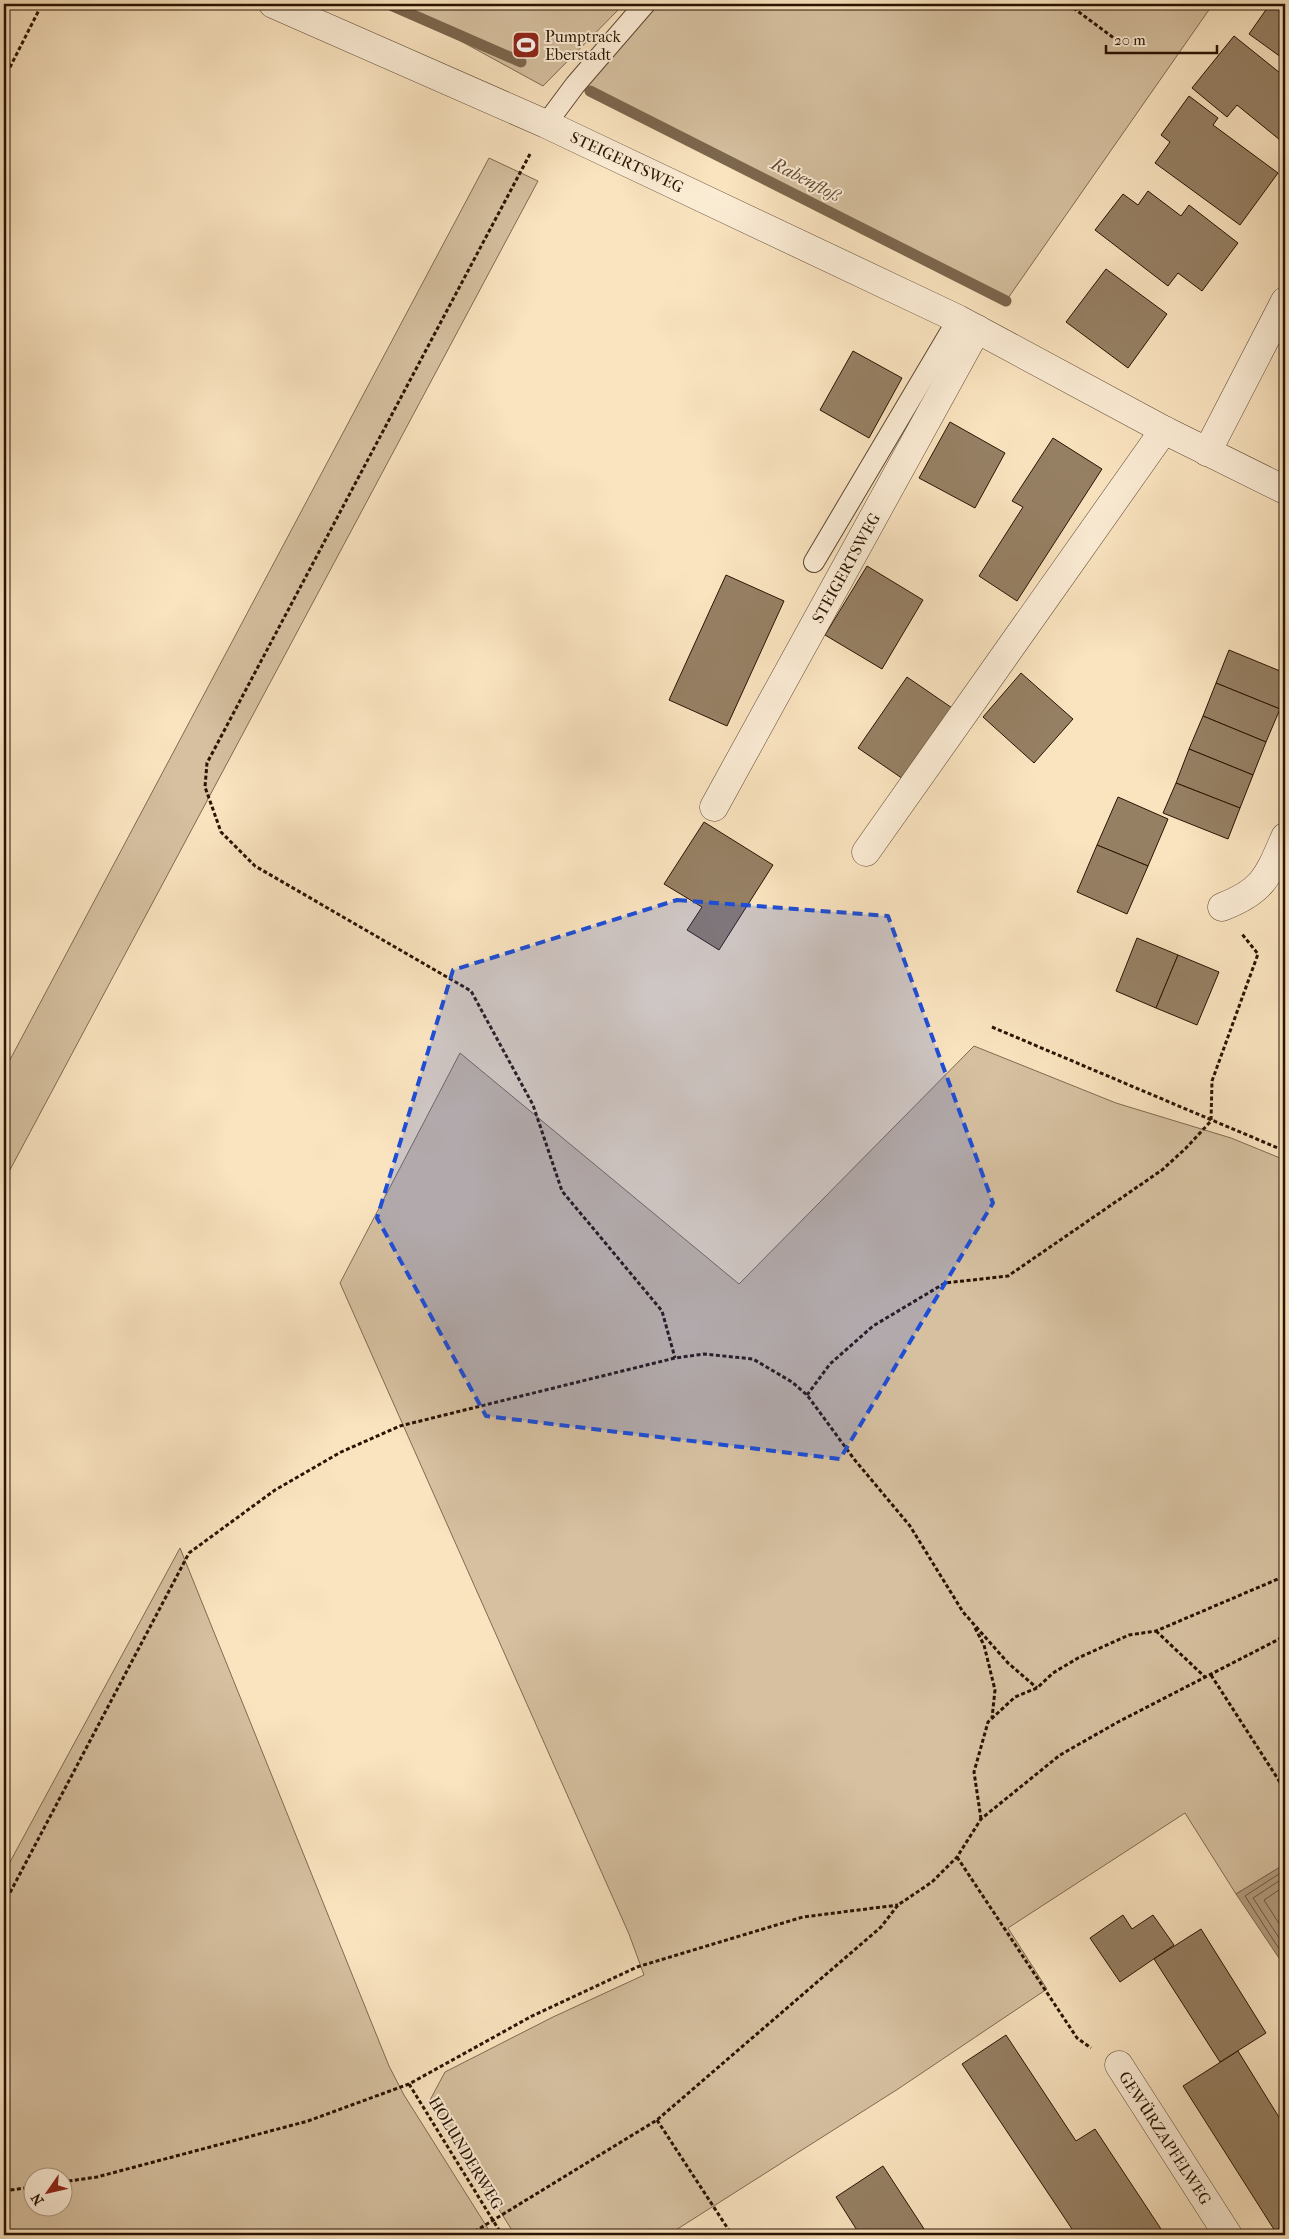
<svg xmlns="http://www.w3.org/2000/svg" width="1289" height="2239" viewBox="0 0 1289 2239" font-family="'IM FELL French Canon',serif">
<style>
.green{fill:#d6c0a0;stroke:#806a50;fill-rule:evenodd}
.water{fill:#b39d7f;stroke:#7c664d}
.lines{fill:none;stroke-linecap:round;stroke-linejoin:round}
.shore{stroke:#6e5840;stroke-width:1}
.stream{stroke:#7c664d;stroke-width:11}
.building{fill:#968064;stroke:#291301}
.lane-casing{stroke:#5d4731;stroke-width:22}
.street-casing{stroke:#5d4731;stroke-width:29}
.path{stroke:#291301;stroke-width:3;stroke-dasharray:4 2.5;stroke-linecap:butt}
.lane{stroke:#fcedd6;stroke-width:20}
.street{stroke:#fcedd6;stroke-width:28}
.marked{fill:#1d4ed8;fill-opacity:0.2;stroke:#1d4ed8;stroke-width:4;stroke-dasharray:10 6;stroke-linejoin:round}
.labels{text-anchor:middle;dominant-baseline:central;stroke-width:4;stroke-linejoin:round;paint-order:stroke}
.poi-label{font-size:16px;fill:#291301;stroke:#fcedd6;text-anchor:start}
.street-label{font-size:16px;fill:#291301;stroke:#fcedd6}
.water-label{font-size:18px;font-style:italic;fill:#604a33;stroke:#fcedd6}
</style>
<rect width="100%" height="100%" fill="#fae4c0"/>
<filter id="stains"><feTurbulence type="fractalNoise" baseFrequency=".004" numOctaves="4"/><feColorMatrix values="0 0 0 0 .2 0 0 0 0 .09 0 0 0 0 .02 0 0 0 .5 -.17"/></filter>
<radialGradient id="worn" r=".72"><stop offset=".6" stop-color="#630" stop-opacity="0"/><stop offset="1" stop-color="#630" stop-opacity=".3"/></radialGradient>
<g class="green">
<polygon points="393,4 624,4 543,86"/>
<polygon points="645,4 1213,4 1006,301 590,91 575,85"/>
<polygon points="489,158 538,181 4,1181 4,1071"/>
<polygon points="974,1046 1116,1103 1231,1138 1285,1160 1285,1864 1236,1894 1185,1813 1008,1928 1047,1989 898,2089 668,2235 515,2235 430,2100 445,2072 553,2017 644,1975 629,1934 340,1283 460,1053 739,1284"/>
<path d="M180 1548 389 2066 404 2095 492 2235H4V1873ZM62 2176V2206H32V2176Z"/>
</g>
<polygon class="water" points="1285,1864 1285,1967 1236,1894"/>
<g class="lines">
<g class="shore">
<polyline points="1285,1870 1245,1896 1285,1958"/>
<polyline points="1285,1877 1253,1898 1285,1947"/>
<polyline points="1285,1886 1264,1900 1285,1933"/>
</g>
<g class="stream">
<polyline points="388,4 521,62"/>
<polyline points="590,91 1006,301"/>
</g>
</g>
<g class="building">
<polygon points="1270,4 1285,4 1285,60 1249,34"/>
<polygon points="1234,36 1285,77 1285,133 1280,140 1237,105 1227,117 1192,88"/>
<polygon points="1189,96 1218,118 1213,125 1278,173 1240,225 1155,163 1170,142 1161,135"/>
<polygon points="1148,191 1181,216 1189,205 1238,243 1202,291 1178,273 1168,286 1095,230 1123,194 1138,205"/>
<polygon points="1106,269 1167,314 1128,368 1066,322"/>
<polygon points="853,351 902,378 869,438 820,410"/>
<polygon points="950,422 1005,453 975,508 919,478"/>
<polygon points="1053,438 1102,469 1017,601 979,576 1023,507 1012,501"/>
<polygon points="867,566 923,600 882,669 825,635"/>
<polygon points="726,575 784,601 727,726 669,700"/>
<polygon points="1229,650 1285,673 1285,695 1280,709 1216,683"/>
<polygon points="1021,673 1073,719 1034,763 983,717"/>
<polygon points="907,677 955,710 906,781 858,748"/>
<polygon points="1216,683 1280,709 1266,742 1203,716"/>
<polygon points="1203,716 1266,742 1253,775 1189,749"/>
<polygon points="1189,749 1253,775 1240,808 1176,783"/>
<polygon points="1176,783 1240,808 1228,839 1163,813"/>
<polygon points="1118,797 1168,819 1148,866 1097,845"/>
<polygon points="704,822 773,865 719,950 687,930 702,907 664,884"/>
<polygon points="1097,845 1148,866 1127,914 1077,892"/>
<polygon points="1137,938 1178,955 1156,1008 1116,991"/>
<polygon points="1178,955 1219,972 1197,1025 1156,1008"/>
<polygon points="1123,1915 1132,1929 1153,1915 1174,1945 1120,1982 1090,1938"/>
<polygon points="1201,1929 1266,2033 1220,2062 1154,1959"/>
<polygon points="1006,2035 1076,2141 1095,2129 1165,2235 1076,2235 962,2064"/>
<polygon points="1238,2051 1285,2127 1285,2224 1275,2231 1183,2086"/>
<polygon points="883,2166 928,2235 860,2235 836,2197"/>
</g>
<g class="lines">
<defs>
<g id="lane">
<polyline points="546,124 575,85 645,4"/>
<polyline points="814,562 958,319"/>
</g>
<g id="street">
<polyline points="273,4 546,124 958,319 1164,430 1285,490"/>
<polyline points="1207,452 1285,301"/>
<polyline points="714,807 977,329"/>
<polyline points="866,852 1164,430"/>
<path d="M1222 907C1264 891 1268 876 1285 837"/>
<polyline points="1119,2065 1228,2235"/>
</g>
</defs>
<use href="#lane" class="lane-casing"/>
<use href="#street" class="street-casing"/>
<g class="path">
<polyline points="1068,4 1122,44"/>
<polyline points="4,79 42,4"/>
<polyline points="530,154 207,763 205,787 221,832 255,866 471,991 533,1105 562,1191 662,1311 675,1358"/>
<polyline points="992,1027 1285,1151"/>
<polyline points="807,1395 830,1364 873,1326 945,1283 1008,1276 1162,1170 1186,1148 1211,1121 1212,1081 1258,954 1242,934"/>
<polyline points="975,1628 984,1645 995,1690 992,1718"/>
<polyline points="1156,1631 1205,1677"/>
<polyline points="1211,1675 1285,1790"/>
<polyline points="981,1819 974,1772 988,1722 1015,1697 1037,1688 1053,1673 1078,1658 1129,1635 1156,1631 1285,1576"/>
<polyline points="957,1857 1077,2038 1091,2048"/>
<polyline points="4,1904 189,1553 275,1490 341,1452 400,1426 675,1358 704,1354 753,1359 792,1382 807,1395 854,1459 910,1526 963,1612 1008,1663 1037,1688"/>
<polyline points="409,2084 502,2235"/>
<polyline points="657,2120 732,2235"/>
<polyline points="62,2182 97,2177 308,2121 409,2084 532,2016 637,1967 803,1917 898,1905"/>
<polyline points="4,2191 32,2187"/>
<polyline points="4,2201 9,2191"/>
<polyline points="469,2235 657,2120 881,1927 898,1905 932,1882 957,1857 981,1819 1060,1755 1118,1722 1285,1636"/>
</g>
<use href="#lane" class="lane"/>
<use href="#street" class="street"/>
</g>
<path class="marked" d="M677 900 888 916 993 1203 840 1459 486 1416 377 1218 453 970Z"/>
<defs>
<symbol id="stadium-square" viewBox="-11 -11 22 22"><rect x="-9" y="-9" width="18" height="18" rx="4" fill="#8f2418" stroke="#fcedd6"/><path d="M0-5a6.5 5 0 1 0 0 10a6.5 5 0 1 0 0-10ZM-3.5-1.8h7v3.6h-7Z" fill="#fff"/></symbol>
</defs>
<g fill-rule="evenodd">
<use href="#stadium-square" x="510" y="29" width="32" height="32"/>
</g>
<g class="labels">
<g class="poi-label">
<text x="545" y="36">Pumptrack<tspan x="545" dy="18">Eberstadt</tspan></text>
</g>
<g class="street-label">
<text transform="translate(627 162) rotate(25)">STEIGERTSWEG</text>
<text transform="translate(846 568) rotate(-61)">STEIGERTSWEG</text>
<text transform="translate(1165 2138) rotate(57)">GEWÜRZAPFELWEG</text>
<text transform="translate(466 2153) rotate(59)">HOLUNDERWEG</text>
</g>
<g class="water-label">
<text transform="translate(806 180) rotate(27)">Rabenfloß</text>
</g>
</g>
<rect width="1289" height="2239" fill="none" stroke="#fae4c0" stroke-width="20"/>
<rect x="5" y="5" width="1279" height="2229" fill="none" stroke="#291301" stroke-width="2.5"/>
<rect x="10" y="10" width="1269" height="2219" fill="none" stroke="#291301"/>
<g transform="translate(48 2192) rotate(236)"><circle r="24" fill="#fcedd6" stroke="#a89681"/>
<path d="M0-4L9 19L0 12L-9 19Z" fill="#8f2418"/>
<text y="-8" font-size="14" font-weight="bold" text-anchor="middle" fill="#291301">N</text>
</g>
<path d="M1106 45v8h111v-8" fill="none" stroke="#291301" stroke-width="2.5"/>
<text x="1114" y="45" font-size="15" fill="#291301" stroke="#fcedd6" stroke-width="4" paint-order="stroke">20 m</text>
<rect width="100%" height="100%" filter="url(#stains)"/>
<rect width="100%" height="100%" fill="url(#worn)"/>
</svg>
